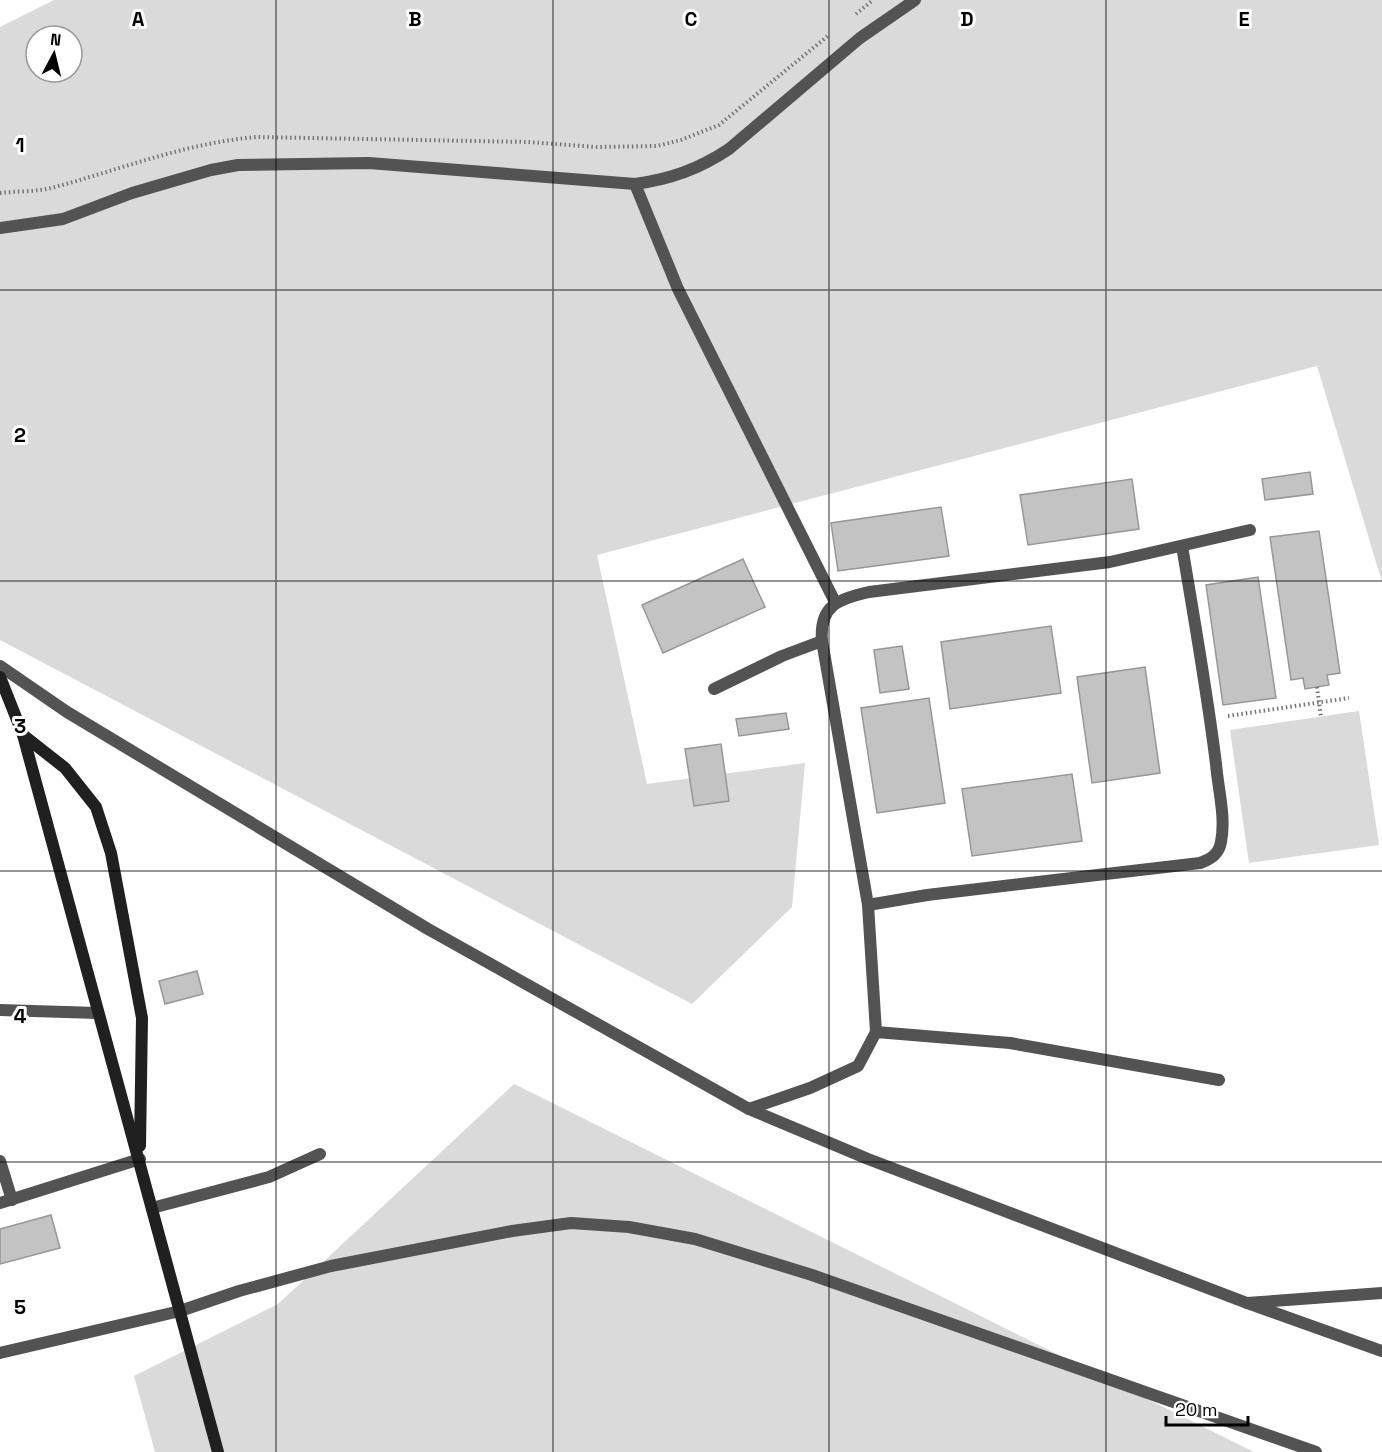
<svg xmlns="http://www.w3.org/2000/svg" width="1382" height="1452" viewBox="0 0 1382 1452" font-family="'Space Grotesk',sans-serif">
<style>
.green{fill:#dadada;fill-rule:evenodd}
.building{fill:#c3c3c3;stroke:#979797;stroke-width:1.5}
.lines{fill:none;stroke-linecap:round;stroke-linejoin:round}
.path{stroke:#757575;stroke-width:4;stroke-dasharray:1.5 3;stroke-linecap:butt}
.lane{stroke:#535353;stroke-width:12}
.street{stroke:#535353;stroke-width:12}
.secondary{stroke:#202020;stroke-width:12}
.grid{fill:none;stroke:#000;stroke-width:1.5;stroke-opacity:0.55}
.grid-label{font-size:20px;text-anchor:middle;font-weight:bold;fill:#000;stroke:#fff;stroke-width:6;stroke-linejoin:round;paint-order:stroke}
</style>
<rect width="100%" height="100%" fill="#fff"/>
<g class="green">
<path d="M54 0H1382V582L1317 366 597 555 647 784 805 763 792 907 692 1004 0 640V27ZM36 36H72V72H36Z"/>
<polygon points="1359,711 1379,845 1249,863 1230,730"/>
<polygon points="514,1084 1254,1452 155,1452 134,1376 278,1304"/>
</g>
<g class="building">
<polygon points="1310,472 1313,494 1265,500 1262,479"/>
<polygon points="1132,479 1139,529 1028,545 1020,495"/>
<polygon points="941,507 949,556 838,571 831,523"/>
<polygon points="1319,531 1340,673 1327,675 1329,685 1305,689 1303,678 1291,680 1270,537"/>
<polygon points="743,559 765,607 663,653 642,605"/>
<polygon points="1258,577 1276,698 1223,705 1206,585"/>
<polygon points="1051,626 1061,693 950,709 941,642"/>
<polygon points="902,646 909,689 880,693 874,650"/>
<polygon points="1145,667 1160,773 1092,783 1077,677"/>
<polygon points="929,698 945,803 877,813 861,708"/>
<polygon points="786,713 789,729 739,736 736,719"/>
<polygon points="721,744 729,801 694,806 685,749"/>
<polygon points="1072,774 1082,841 972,856 962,789"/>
<polygon points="197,971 203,994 165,1004 159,981"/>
<polygon points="51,1215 60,1248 0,1264 0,1229"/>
</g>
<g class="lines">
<g class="path">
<polyline points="856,14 873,0"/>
<path d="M0 193C18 191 38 192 55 187 122 169 186 143 256 137L528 142 596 147 657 146 681 140 719 125 829 35"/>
<polyline points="1317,687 1321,717"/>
<polyline points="1228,716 1349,698"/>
</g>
<g class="lane">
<polyline points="0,1010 98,1013"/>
<polyline points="0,1161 12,1200"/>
<polyline points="0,1203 140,1159"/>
<polyline points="152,1208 269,1177 320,1154"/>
<polyline points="1247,1303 1382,1293"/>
</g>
<g class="street">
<polyline points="635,184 678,289 835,602"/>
<path d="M0 228 63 219 132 193 211 170 238 165 369 163 635 184C671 179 699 169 729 149L860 38 915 0"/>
<polyline points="0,666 67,712 428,929 749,1109 868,1159 1247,1303 1382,1351"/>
<polyline points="714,689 782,656 822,641"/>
<path d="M868 905 927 895 1200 863C1211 859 1219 854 1221 842 1226 817 1218 789 1216 764 1207 691 1194 618 1182 546"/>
<path d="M876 1032 868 905 822 641C819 605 839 599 869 592L1110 562 1250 530"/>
<polyline points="749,1109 810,1088 858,1066 876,1032 1010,1043 1219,1080"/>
<polyline points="0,1353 180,1311 239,1291 331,1266 512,1231 571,1223 629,1227 695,1239 812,1275 1316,1452"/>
</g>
<g class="secondary">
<polyline points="0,677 23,735 218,1452"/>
<polyline points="23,735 65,768 96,807 111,853 142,1018 140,1146"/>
</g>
</g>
<path class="grid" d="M276 0V1452M553 0V1452M829 0V1452M1106 0V1452M0 290H1382M0 581H1382M0 871H1382M0 1162H1382"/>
<g class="grid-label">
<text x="138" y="26">A</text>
<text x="415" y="26">B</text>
<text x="691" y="26">C</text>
<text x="967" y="26">D</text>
<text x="1244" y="26">E</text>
<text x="20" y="152">1</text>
<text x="20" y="442">2</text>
<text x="20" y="733">3</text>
<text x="20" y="1023">4</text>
<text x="20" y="1314">5</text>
</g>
<g transform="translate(54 54) rotate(7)"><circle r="28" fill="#ffffff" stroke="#999999" stroke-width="1.5"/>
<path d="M0-4.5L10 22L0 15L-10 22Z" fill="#000000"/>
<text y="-9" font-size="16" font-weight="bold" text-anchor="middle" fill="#000000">N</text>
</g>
<path d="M1166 1416v9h82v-9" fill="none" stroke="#000000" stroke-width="3"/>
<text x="1175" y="1416" font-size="18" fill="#000000" stroke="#ffffff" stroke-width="4.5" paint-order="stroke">20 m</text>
</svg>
